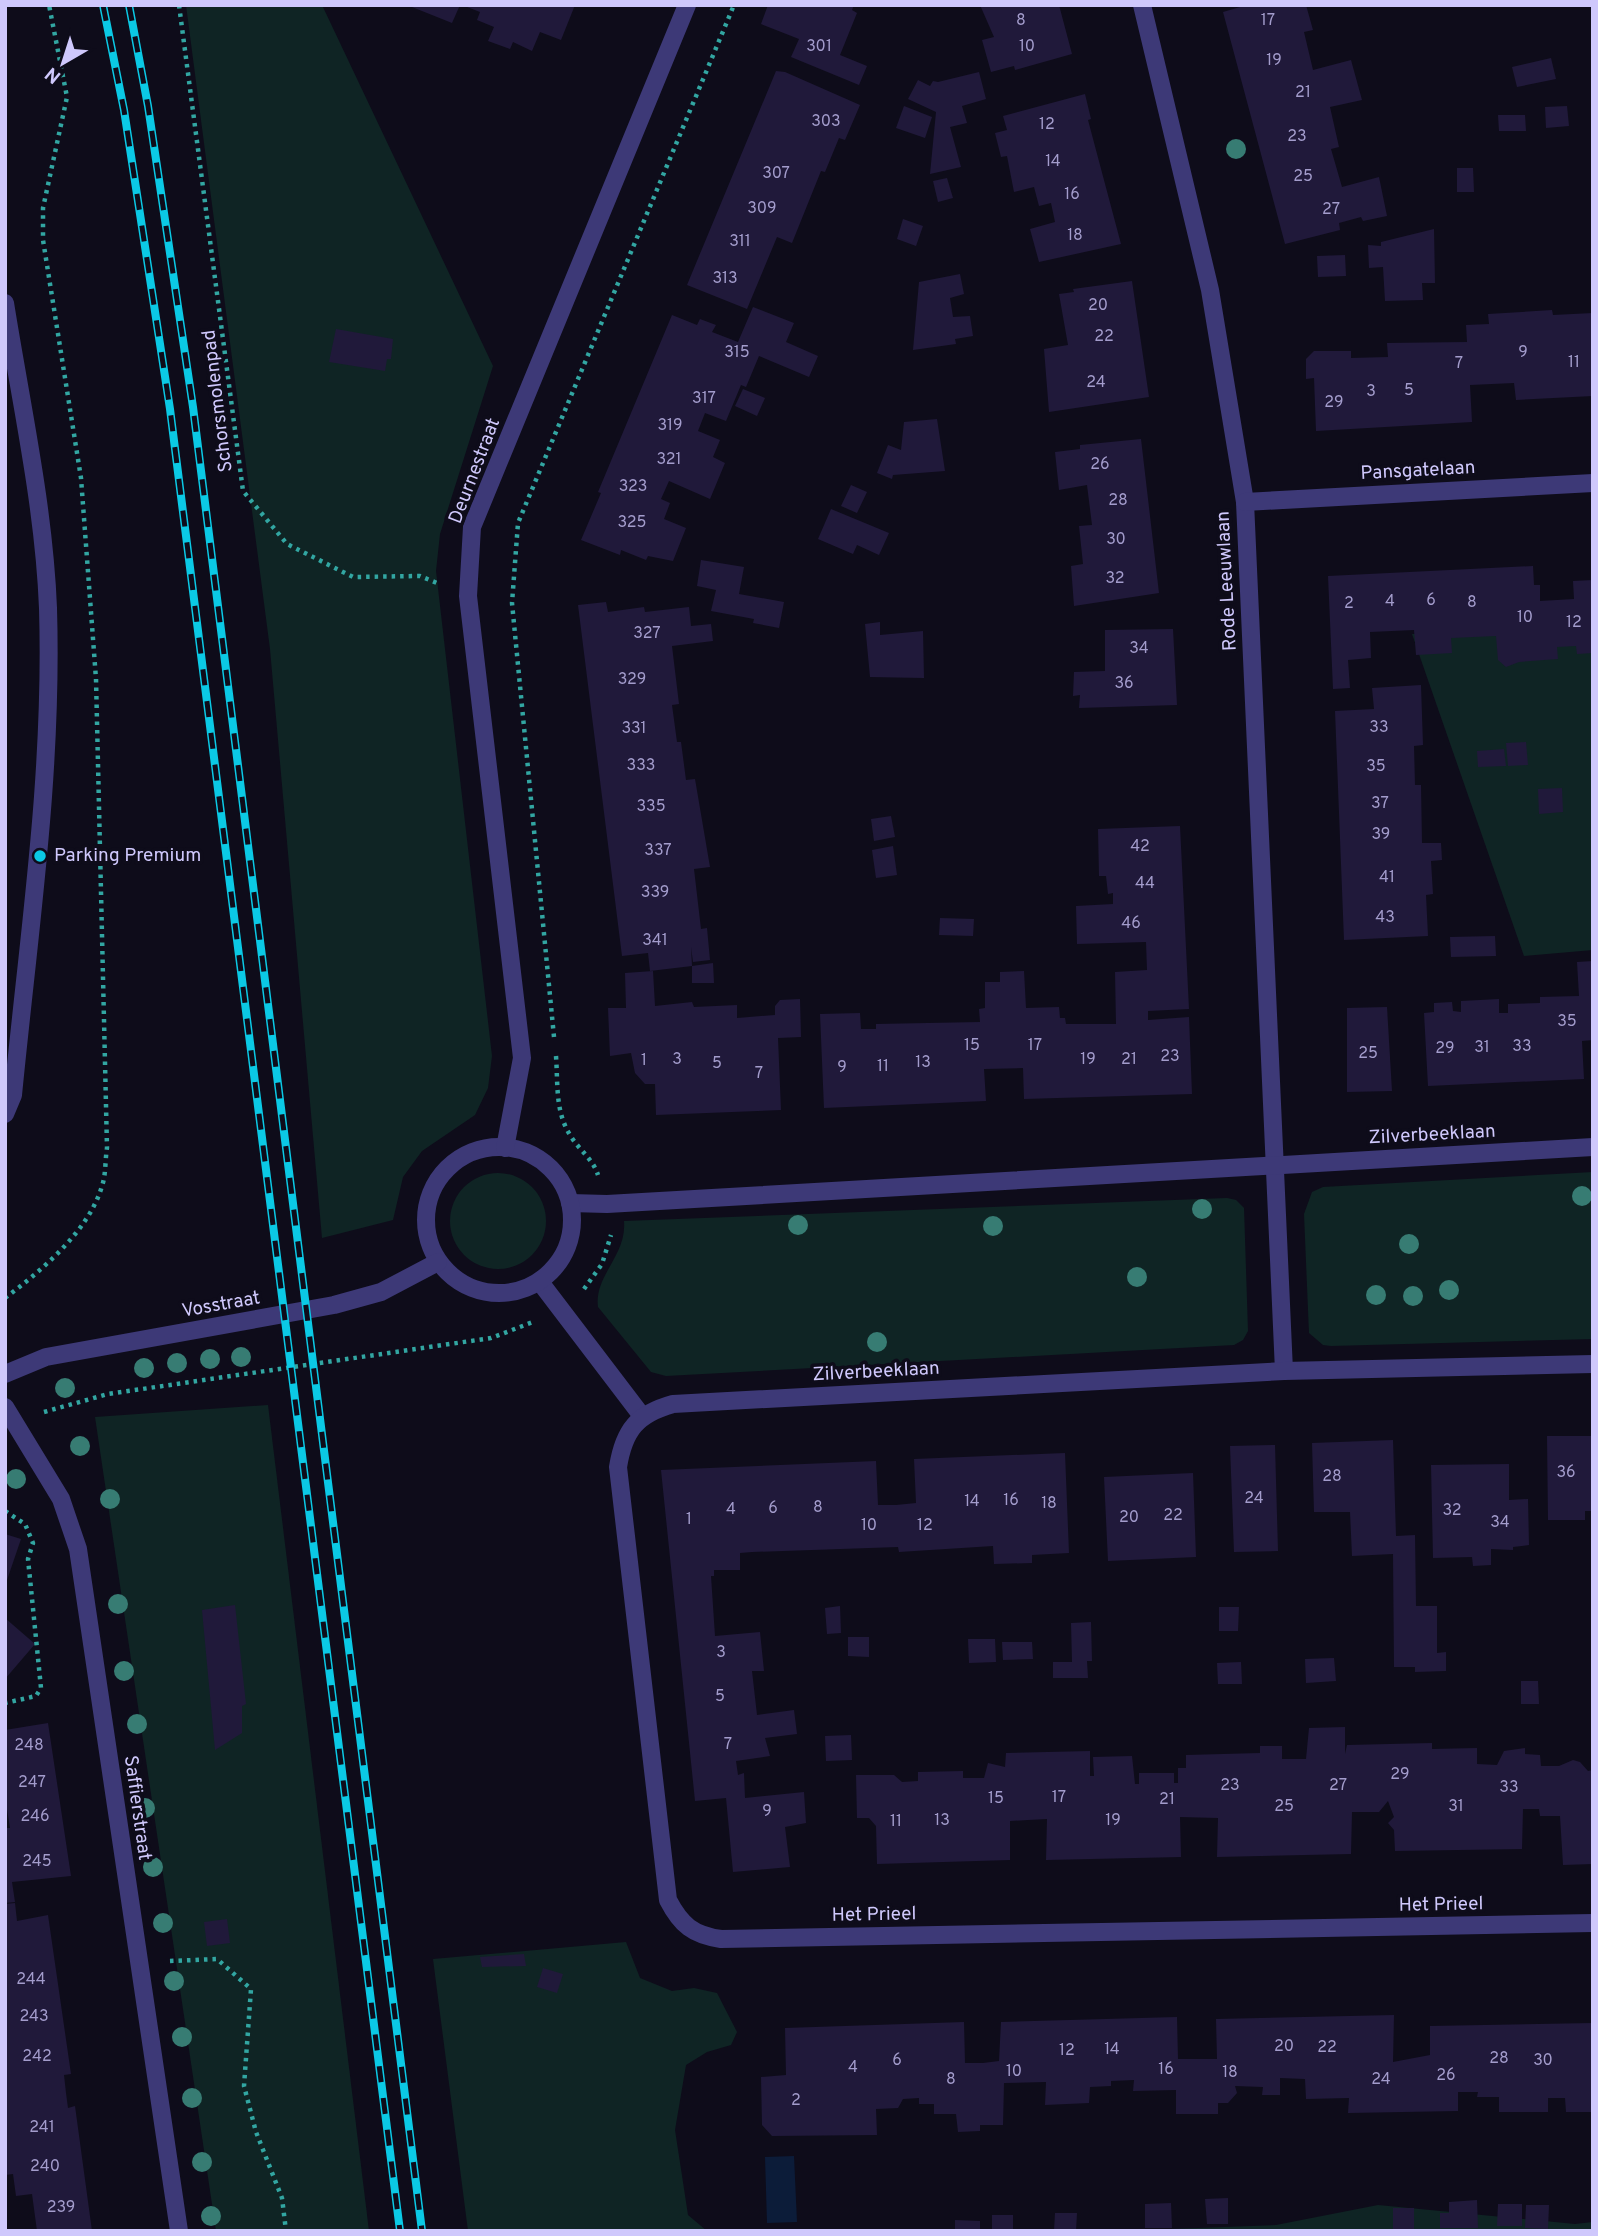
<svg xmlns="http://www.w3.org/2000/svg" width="1598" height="2236" viewBox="0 0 1598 2236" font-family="Overpass,sans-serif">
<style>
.green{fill:#0f2424}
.water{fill:#0c1c39}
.building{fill:#20193a}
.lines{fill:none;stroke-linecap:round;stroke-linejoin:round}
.path{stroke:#32a6a2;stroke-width:4.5;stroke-dasharray:3.5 5;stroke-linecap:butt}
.service{stroke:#3d3977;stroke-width:18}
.minor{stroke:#3d3977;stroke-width:18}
.tertiary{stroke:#3d3977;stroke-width:18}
.rail-casing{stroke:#0bc9e5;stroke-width:8}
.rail{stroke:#0e0c1a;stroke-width:5;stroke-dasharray:16;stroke-linecap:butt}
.tree{fill:#377c73}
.poi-dot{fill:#0bc9e5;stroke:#0e0c1a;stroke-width:2.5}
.labels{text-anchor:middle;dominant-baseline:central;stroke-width:7;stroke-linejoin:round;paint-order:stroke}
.number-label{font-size:16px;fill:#a39ccc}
.street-label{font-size:19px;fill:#cfc8fc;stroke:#0e0c1a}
.poi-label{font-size:19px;fill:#cfc8fc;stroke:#0e0c1a;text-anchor:start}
</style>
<rect width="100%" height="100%" fill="#0e0c1a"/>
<g class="green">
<polygon points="186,5 322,5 493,366 440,534 436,571 492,1056 488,1088 475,1115 422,1151 403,1177 393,1220 322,1238 270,649"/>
<polygon points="1593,631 1593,950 1524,956 1412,634"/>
<polygon points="1593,1172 1593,1339 1331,1346 1323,1345 1309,1333 1304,1214 1312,1192 1323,1187"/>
<circle cx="498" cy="1221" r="48"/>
<path d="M1227 1198 1236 1200 1244 1208 1248 1331 1243 1340 1234 1345 666 1376 651 1372 598 1307C594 1275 627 1256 624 1221Z"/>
<polygon points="268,1405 369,2231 216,2231 95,1417"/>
<polygon points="626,1942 640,1978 672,1991 694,1988 717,1993 737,2032 731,2045 707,2052 686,2065 675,2130 688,2215 707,2231 468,2231 433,1959"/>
<polygon points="1378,2205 1575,2224 1593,2222 1593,2231 1116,2231 1276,2225"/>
</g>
<polygon class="water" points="794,2156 797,2222 767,2223 765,2157"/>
<g class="building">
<polygon points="407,5 460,5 452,23"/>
<polygon points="462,5 575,5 561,40 540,32 532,51 513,42 510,49 488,41 494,27 477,20 480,12"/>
<polygon points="768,5 854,5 852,10 857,13 840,55 867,66 859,85 791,57 799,39 761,24"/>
<polygon points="980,5 1059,5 1072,54 1015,70 1014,66 991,72 982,40 994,37"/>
<polygon points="1247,5 1306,5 1313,30 1304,32 1313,70 1351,60 1362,100 1330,107 1339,147 1331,149 1342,187 1379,177 1387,216 1363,221 1361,217 1339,223 1340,230 1285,244 1223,12"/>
<polygon points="1551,58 1556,79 1517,87 1512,67"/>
<polygon points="776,71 785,72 860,105 845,140 839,138 825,172 821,171 792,243 777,237 747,309 687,285"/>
<polygon points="979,72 986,99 962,106 967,123 950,127 961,167 930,174 936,112 908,99 918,80 930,86 933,81 938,82"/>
<polygon points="1085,94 1091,119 1088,120 1121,244 1039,262 1030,229 1055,222 1051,203 1039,206 1034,187 1014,192 1007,156 1001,157 995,133 1007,130 1003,116"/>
<polygon points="904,106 932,117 925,138 896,128"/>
<polygon points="1567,106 1569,126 1546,128 1545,107"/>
<polygon points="1498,115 1525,115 1526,131 1499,131"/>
<polygon points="1457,168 1473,168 1474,192 1457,192"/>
<polygon points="947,178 953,198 938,202 933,181"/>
<polygon points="903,219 923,226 916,246 897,239"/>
<polygon points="1434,229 1435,283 1422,283 1423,300 1385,301 1383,267 1369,268 1368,245 1381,246 1381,242"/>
<polygon points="1345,255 1346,276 1318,277 1317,256"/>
<polygon points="960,274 964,294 950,298 953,317 970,316 973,336 955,339 956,344 913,350 919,282"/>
<polygon points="1132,281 1149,397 1049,412 1044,349 1068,345 1059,294 1074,292 1073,289"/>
<polygon points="753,307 794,323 786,342 818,356 809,377 759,356 746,387 741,385 726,421 705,413 698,431 720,440 713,457 725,463 710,499 669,481 661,499 670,503 664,519 686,528 673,561 648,556 646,560 621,550 620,555 581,540 601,493 598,492 672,315 697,325 700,319 716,325 712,332 738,342"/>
<polygon points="1552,310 1553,315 1593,313 1593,396 1516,400 1514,383 1470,385 1472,422 1316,431 1314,378 1306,379 1306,359 1314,351 1351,351 1351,358 1388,357 1387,343 1467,342 1466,325 1489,324 1488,314"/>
<polygon points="336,329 393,339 391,359 387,359 385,371 329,362"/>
<polygon points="743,389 765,398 757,416 735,406"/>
<polygon points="937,419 945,471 893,475 892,479 877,473 888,445 901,450 904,422"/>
<polygon points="1141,439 1159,593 1074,606 1071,566 1083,564 1079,526 1092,525 1087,485 1059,490 1055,452 1080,449 1080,445"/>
<polygon points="851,485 867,492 857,513 841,506"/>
<polygon points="831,509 889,533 879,555 857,545 853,554 818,539"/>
<polygon points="701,560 744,567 739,594 784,602 779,628 753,623 754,619 711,611 716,590 697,586"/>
<polygon points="1533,566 1534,585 1540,585 1540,601 1574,599 1573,581 1593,580 1593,653 1577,654 1576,646 1557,647 1558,659 1519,662 1506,667 1498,660 1496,636 1451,638 1452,653 1416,655 1414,630 1370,632 1371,658 1348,660 1350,688 1333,689 1328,576"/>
<polygon points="606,602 608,612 644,607 645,612 689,607 691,626 711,624 713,641 672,646 679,704 672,705 677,742 681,742 686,780 695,779 710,867 694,869 701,929 707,928 710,960 693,962 691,947 692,966 650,971 648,953 622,956 578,605"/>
<polygon points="880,622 880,635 923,631 924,678 870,677 865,624"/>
<polygon points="1173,629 1177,705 1079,708 1080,695 1073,696 1074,672 1105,671 1105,630"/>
<polygon points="1421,685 1423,745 1414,746 1415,785 1421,785 1422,843 1441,843 1442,860 1431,861 1433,894 1426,895 1428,936 1344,940 1335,711 1374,709 1372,688"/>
<polygon points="1526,742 1528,765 1508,766 1506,743"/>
<polygon points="1504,749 1506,766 1478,767 1477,751"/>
<polygon points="1562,788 1563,812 1539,814 1538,789"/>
<polygon points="891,816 895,837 874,841 871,819"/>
<polygon points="1180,826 1189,1009 1148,1011 1148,1020 1189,1017 1192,1094 1024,1099 1023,1068 984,1069 986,1101 824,1108 820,1014 860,1013 861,1029 876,1029 876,1024 980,1022 979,1009 985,1008 985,982 1000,982 1000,972 1024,971 1026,1008 1059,1007 1060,1018 1065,1018 1066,1024 1116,1024 1115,972 1147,970 1146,942 1077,944 1076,906 1113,904 1113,893 1108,894 1106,876 1099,876 1098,829"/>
<polygon points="893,846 897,875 876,878 872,850"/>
<polygon points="940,918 974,919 973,936 939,935"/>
<polygon points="1495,936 1496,956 1451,957 1450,937"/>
<polygon points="1593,961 1593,1040 1582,1041 1584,1079 1428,1086 1424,1013 1434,1012 1434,1003 1452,1002 1453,1011 1461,1012 1461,1001 1499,999 1499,1013 1508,1013 1508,1004 1540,1003 1540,997 1579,996 1577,962"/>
<polygon points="713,963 714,983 692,983 692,966"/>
<polygon points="653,971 655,1006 692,1002 694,1007 737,1005 737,1018 775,1015 775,1006 780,1000 800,999 801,1037 778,1038 781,1110 656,1115 655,1084 645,1084 635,1073 631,1053 610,1056 608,1008 626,1008 625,973"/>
<polygon points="1387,1007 1392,1091 1347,1092 1347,1008"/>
<polygon points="1547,1436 1593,1436 1593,1511 1585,1511 1585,1520 1548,1520"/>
<polygon points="1393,1440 1396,1536 1415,1535 1416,1606 1437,1606 1437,1653 1446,1652 1446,1671 1415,1672 1415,1667 1394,1667 1393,1554 1352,1556 1350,1512 1314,1512 1312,1443"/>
<polygon points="1275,1445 1278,1551 1234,1552 1230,1446"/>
<polygon points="1065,1453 1069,1553 1032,1555 1032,1563 994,1564 993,1546 899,1552 898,1547 752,1552 740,1553 740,1570 714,1570 714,1576 711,1576 715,1636 760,1632 764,1671 752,1671 757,1715 794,1710 797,1734 765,1738 770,1756 736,1761 738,1775 744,1773 745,1798 804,1792 806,1823 785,1827 790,1867 733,1872 726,1798 695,1801 661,1470 876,1461 878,1505 896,1505 916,1503 914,1459"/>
<polygon points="1509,1464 1509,1500 1528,1499 1529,1545 1513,1547 1513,1550 1491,1549 1491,1565 1473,1566 1472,1557 1433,1558 1431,1465"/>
<polygon points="1193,1473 1196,1557 1108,1561 1104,1477"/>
<polygon points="5,1534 21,1539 6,1583 5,1583"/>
<polygon points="235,1605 246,1704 242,1706 242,1733 215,1750 202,1610"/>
<polygon points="840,1606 841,1633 827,1634 825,1608"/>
<polygon points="1219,1607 1239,1607 1238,1631 1219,1631"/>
<polygon points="5,1618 35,1644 5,1679"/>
<polygon points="1091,1622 1092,1661 1087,1661 1088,1678 1053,1678 1053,1662 1072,1662 1071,1623"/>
<polygon points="848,1637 869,1637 869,1657 848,1656"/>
<polygon points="968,1639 995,1639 996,1662 969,1663"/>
<polygon points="1002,1642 1032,1642 1033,1659 1003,1660"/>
<polygon points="1334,1658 1336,1681 1306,1683 1305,1659"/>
<polygon points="1241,1662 1242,1684 1218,1684 1217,1663"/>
<polygon points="1521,1681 1538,1681 1539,1704 1521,1704"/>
<polygon points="48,1723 71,1876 12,1882 15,1902 5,1903 5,1828 10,1828 5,1797 5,1730"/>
<polygon points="1345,1727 1345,1754 1347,1745 1432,1743 1432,1749 1477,1748 1477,1764 1497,1765 1504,1751 1525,1748 1525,1754 1540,1755 1541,1766 1559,1766 1573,1760 1580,1762 1588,1771 1593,1770 1593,1864 1563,1865 1560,1816 1540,1816 1539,1809 1523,1809 1522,1849 1395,1851 1394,1830 1388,1823 1394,1817 1388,1801 1379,1812 1352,1812 1351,1854 1217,1857 1218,1818 1180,1817 1181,1857 1046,1860 1047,1819 1028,1820 1010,1821 1010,1860 877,1864 876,1826 869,1818 857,1818 856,1775 894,1775 902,1782 918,1781 918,1772 963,1771 963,1778 984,1778 988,1763 1005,1767 1006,1753 1090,1751 1090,1776 1094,1776 1093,1757 1132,1756 1135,1784 1139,1784 1139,1773 1174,1773 1174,1783 1178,1783 1178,1768 1186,1768 1186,1755 1260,1753 1260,1746 1282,1746 1282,1759 1306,1759 1309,1728"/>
<polygon points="851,1735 852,1760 826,1761 825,1736"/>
<polygon points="15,1903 17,1921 48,1915 71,2074 64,2075 66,2093 68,2108 75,2106 92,2231 37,2231 32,2194 16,2196 13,2174 5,2175 5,1904"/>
<polygon points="227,1919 230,1943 207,1946 204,1922"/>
<polygon points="524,1954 526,1966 482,1967 480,1957"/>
<polygon points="543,1968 563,1974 557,1993 537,1987"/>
<polygon points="1394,2015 1393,2062 1430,2055 1430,2026 1593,2023 1593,2112 1566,2112 1565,2098 1548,2098 1548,2112 1499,2112 1499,2097 1477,2097 1478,2092 1458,2092 1458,2111 1348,2113 1349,2098 1306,2099 1305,2079 1280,2078 1280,2095 1262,2095 1263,2087 1235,2086 1237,2093 1228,2103 1218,2103 1218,2114 1176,2114 1176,2090 1133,2091 1134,2080 1111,2081 1111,2086 1090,2087 1089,2103 1045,2105 1046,2082 1004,2083 1003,2125 980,2125 980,2131 958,2132 956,2114 934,2114 934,2104 919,2104 919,2098 903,2099 898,2108 876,2109 877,2135 772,2136 762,2125 761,2077 786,2075 785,2028 964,2022 965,2063 983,2063 999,2061 1001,2022 1177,2017 1178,2059 1217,2059 1216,2019"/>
<polygon points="1228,2198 1228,2224 1207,2224 1205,2199"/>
<polygon points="1477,2200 1478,2228 1440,2228 1440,2213 1449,2213 1449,2202"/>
<polygon points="1171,2203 1172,2228 1145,2228 1145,2204"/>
<polygon points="1498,2204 1522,2204 1522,2226 1497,2226"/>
<polygon points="1526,2205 1549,2205 1548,2229 1525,2228"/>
<rect x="1393" y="2208" width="21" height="21"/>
<polygon points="1055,2213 1077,2213 1076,2231 1054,2231"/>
<rect x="992" y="2215" width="21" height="16"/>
<polygon points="955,2220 980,2221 980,2231 955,2231"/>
</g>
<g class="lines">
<g class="path">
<polyline points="179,5 243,491 287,544 353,577 420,576 437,583"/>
<polyline points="554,1037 512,603 518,523 734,5"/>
<path d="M556 1056C558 1084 555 1111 570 1135 579 1150 593 1159 598 1175"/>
<polyline points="584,1289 602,1264 611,1235"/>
<path d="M5 1298C41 1271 89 1231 102 1186 106 1175 105 1160 107 1148L96 679 81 478 43 240V208L67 97 49 5"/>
<polyline points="44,1412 108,1394 491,1338 533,1322"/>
<polyline points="5,1511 25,1524 33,1543 28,1559 41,1688 36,1696 5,1703"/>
<polyline points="170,1961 217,1959 251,1989 244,2086 256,2132 282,2198 286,2231"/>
</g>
<path class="service" d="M5 303C21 404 44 506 48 608 53 775 29 930 13 1095L5 1114"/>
<g class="minor">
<polyline points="1142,5 1210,290 1245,502 1284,1371"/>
<polyline points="1245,502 1593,483"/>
<polyline points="570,1203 607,1204 1593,1147"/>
<polyline points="540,1282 642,1416"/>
<path d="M1593 1364 1284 1371 673 1404C637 1414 624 1430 618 1467L668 1900C681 1925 693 1935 721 1939L1593 1923"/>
<polyline points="5,1407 61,1499 78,1549 179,2231"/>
</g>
<g class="tertiary">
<circle cx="499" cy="1220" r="73"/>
<polyline points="505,1148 522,1058 468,596 472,527 687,5"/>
<polyline points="5,1374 46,1357 334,1305 381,1292 438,1262"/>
</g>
<defs>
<g id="rail">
<polyline points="103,5 124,110 170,409 400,2231"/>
<polyline points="129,5 148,106 193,407 422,2231"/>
</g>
</defs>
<use href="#rail" class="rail-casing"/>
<use href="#rail" class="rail"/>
</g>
<g class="tree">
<circle cx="1236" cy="149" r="10"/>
<circle cx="1582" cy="1196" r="10"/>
<circle cx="1202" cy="1209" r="10"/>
<circle cx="798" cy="1225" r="10"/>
<circle cx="993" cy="1226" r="10"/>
<circle cx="1409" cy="1244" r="10"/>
<circle cx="1137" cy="1277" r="10"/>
<circle cx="1449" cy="1290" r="10"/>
<circle cx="1376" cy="1295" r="10"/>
<circle cx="1413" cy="1296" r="10"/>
<circle cx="877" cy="1342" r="10"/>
<circle cx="241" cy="1357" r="10"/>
<circle cx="210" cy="1359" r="10"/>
<circle cx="177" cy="1363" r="10"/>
<circle cx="144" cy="1368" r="10"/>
<circle cx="65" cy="1388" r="10"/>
<circle cx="80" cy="1446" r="10"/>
<circle cx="16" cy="1479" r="10"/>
<circle cx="110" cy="1499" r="10"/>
<circle cx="118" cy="1604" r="10"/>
<circle cx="124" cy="1671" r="10"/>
<circle cx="137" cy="1724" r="10"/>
<circle cx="145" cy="1808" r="10"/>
<circle cx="153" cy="1867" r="10"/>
<circle cx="163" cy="1923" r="10"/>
<circle cx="174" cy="1981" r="10"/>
<circle cx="182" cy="2037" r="10"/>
<circle cx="192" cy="2098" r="10"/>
<circle cx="202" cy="2162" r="10"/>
<circle cx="211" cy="2216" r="10"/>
</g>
<circle class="poi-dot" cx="40" cy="856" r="7"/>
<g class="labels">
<g class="number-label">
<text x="1021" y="21">8</text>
<text x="1268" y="21">17</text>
<text x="819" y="47">301</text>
<text x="1027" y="47">10</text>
<text x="1274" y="61">19</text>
<text x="1303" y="93">21</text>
<text x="826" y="122">303</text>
<text x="1047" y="125">12</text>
<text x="1297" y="137">23</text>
<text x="1053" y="162">14</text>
<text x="776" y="174">307</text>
<text x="1303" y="177">25</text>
<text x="1072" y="195">16</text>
<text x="762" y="209">309</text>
<text x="1331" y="210">27</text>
<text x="1075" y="236">18</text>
<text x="740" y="242">311</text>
<text x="725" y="279">313</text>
<text x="1098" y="306">20</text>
<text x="1104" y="337">22</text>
<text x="737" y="353">315</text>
<text x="1523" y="353">9</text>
<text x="1574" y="363">11</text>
<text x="1459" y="364">7</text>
<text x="1096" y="383">24</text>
<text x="1409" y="391">5</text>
<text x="1371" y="392">3</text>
<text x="704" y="399">317</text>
<text x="1334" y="403">29</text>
<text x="670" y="426">319</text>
<text x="669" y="460">321</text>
<text x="1100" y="465">26</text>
<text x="633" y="487">323</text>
<text x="1118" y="501">28</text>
<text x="632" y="523">325</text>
<text x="1116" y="540">30</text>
<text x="1115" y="579">32</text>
<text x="1431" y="601">6</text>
<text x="1390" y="602">4</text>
<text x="1472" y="603">8</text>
<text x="1349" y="604">2</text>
<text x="1525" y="618">10</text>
<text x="1574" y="623">12</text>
<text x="647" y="634">327</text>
<text x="1139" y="649">34</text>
<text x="632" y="680">329</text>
<text x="1124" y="684">36</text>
<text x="1379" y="728">33</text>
<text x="634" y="729">331</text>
<text x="641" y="766">333</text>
<text x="1376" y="767">35</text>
<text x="1380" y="804">37</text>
<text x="651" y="807">335</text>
<text x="1381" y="835">39</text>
<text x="1140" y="847">42</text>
<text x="658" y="851">337</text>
<text x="1387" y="878">41</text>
<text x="1145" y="884">44</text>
<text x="655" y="893">339</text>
<text x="1385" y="918">43</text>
<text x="1131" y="924">46</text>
<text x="655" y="941">341</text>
<text x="1567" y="1022">35</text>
<text x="972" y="1046">15</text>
<text x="1035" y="1046">17</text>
<text x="1522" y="1047">33</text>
<text x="1482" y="1048">31</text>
<text x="1445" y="1049">29</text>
<text x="1368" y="1054">25</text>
<text x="1170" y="1057">23</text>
<text x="677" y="1060">3</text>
<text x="1088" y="1060">19</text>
<text x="1129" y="1060">21</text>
<text x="644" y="1061">1</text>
<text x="923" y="1063">13</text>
<text x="717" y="1064">5</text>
<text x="883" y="1067">11</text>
<text x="842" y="1068">9</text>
<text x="759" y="1074">7</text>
<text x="1566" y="1473">36</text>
<text x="1332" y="1477">28</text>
<text x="1254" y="1499">24</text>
<text x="1011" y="1501">16</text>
<text x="972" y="1502">14</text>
<text x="1049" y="1504">18</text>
<text x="818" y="1508">8</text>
<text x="773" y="1509">6</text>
<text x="731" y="1510">4</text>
<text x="1452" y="1511">32</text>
<text x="1173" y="1516">22</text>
<text x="1129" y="1518">20</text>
<text x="689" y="1520">1</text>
<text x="1500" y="1523">34</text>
<text x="869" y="1526">10</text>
<text x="925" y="1526">12</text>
<text x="721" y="1653">3</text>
<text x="720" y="1697">5</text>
<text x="728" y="1745">7</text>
<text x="29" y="1746">248</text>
<text x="1400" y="1775">29</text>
<text x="32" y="1783">247</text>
<text x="1230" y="1786">23</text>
<text x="1338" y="1786">27</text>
<text x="1509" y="1788">33</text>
<text x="1059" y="1798">17</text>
<text x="996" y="1799">15</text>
<text x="1167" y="1800">21</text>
<text x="1284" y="1807">25</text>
<text x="1456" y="1807">31</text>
<text x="767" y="1812">9</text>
<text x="35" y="1817">246</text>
<text x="942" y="1821">13</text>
<text x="1113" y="1821">19</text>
<text x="896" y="1822">11</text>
<text x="37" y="1862">245</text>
<text x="31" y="1980">244</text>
<text x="34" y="2017">243</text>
<text x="1284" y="2047">20</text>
<text x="1327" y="2048">22</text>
<text x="1112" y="2050">14</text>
<text x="1067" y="2051">12</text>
<text x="37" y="2057">242</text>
<text x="1499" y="2059">28</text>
<text x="897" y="2061">6</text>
<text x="1543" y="2061">30</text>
<text x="853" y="2068">4</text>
<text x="1166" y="2070">16</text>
<text x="1014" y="2072">10</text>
<text x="1230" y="2073">18</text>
<text x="1446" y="2076">26</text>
<text x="951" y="2080">8</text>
<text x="1381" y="2080">24</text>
<text x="796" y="2101">2</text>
<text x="42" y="2128">241</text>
<text x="45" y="2167">240</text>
<text x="61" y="2208">239</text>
</g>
<g class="street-label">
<text transform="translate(218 401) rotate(-97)">Schorsmolenpad</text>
<text transform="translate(475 471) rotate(-69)">Deurnestraat</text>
<text transform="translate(1418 471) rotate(-3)">Pansgatelaan</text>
<text transform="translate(1227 581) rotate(-93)">Rode Leeuwlaan</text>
<text transform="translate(1432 1135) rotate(-3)">Zilverbeeklaan</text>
<text transform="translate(221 1305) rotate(-10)">Vosstraat</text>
<text transform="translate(876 1372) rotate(-3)">Zilverbeeklaan</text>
<text transform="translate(137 1808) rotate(82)">Saffierstraat</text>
<text transform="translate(1441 1905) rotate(-1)">Het Prieel</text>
<text transform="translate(874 1915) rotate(-1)">Het Prieel</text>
</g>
<g class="poi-label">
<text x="54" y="856">Parking Premium</text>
</g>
</g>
<rect width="1598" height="2236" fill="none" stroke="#cfc8fc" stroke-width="14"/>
<g transform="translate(63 63) rotate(219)" stroke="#0e0c1a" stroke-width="5" paint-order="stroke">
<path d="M0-5L12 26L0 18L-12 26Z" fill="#cfc8fc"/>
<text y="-10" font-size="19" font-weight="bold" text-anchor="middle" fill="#cfc8fc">N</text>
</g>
</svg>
